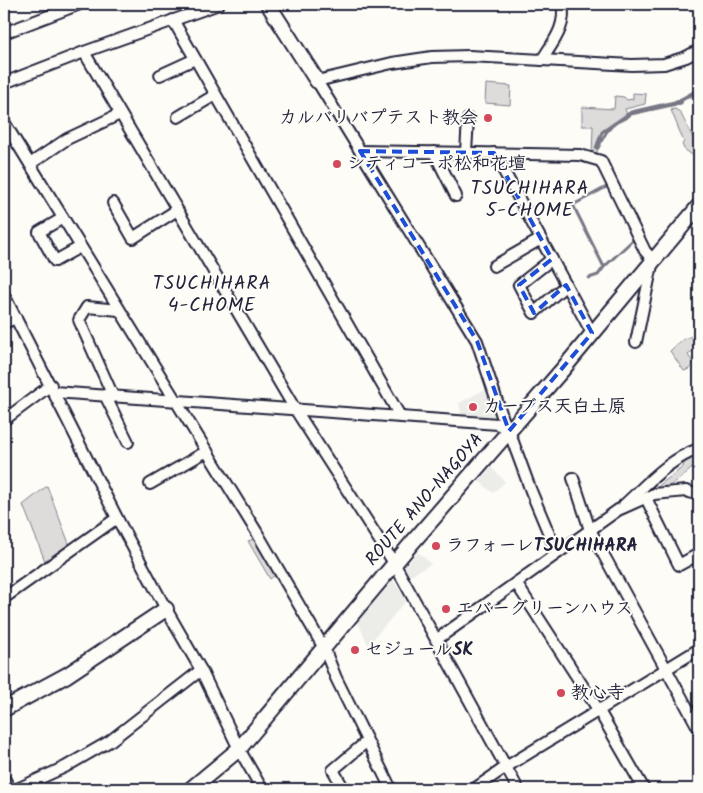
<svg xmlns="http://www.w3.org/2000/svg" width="703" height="793" viewBox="0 0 703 793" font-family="Kalam,'Klee One',sans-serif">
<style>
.built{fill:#ecece9}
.green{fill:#dddcdb;stroke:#807f8b}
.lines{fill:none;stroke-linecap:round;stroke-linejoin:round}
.stream{stroke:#787885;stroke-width:3}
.street-casing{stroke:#22223b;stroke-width:14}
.secondary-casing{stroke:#22223b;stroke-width:18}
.street{stroke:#fdfcf7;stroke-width:10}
.secondary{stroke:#fdfcf7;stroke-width:14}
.marked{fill:none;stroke:#1d4ed8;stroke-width:4;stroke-dasharray:10 6;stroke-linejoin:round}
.poi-dot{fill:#d1495b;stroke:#fdfcf7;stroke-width:2}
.labels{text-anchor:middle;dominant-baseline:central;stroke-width:4;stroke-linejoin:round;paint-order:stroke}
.poi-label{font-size:18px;font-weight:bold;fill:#22223b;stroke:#fdfcf7;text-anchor:start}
.street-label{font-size:18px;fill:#22223b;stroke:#fdfcf7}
.neighbourhood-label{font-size:19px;letter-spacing:1px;fill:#22223b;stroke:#fdfcf7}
</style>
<rect width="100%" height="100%" fill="#fdfcf7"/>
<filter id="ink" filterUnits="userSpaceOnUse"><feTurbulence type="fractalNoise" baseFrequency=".02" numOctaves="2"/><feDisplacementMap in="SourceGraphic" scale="10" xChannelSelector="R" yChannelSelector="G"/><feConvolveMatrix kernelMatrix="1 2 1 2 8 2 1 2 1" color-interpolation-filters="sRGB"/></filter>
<g filter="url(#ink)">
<g class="built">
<polygon points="486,389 496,419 462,417 459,403"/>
<polygon points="491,467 505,482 493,493 479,481"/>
<polygon points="418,552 431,564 408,577 403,569"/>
<polygon points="393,581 394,581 406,601 368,645 358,622"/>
</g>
<g class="green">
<polygon points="486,84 511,86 510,105 485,103"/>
<polygon points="633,93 646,94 645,104 625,109 627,115 615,122 602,132 597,148 598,148 596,157 592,156 593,126 582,126 582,107 614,109 615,96 624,97 627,100 633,99"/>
<polygon points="675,109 680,112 699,150 699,160 684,149 682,144 684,142 671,110"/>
<polygon points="699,333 699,346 688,355 693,362 691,368 684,371 670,351 682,340"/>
<path d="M699 453V470L692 468C680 479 668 490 652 491L683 467 685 459Z"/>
<polygon points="47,486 70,546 47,562 45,561 23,505"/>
<polygon points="254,539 275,575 270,579 248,541"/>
</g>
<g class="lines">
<g class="stream">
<path d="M699 89 681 99 679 101 631 112 602 132 596 148H598C603 138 607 128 617 122 622 119 627 118 631 114L681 103 682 100 699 91"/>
<polyline points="604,267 635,238"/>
<polyline points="589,278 598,275 604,267 573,205 610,185"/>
</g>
<defs>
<g id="street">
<polyline points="173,20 400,416"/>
<polyline points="4,33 80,4"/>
<polyline points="84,52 295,409 394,563 518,789"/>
<path d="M542 60C553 42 567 26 562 4"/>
<polyline points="160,75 195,59"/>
<polyline points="4,83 84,52 219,4"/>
<polyline points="178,117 215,95"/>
<polyline points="4,122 256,531 324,648 336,678 391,789"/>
<polyline points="360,151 580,155 601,161 645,251 653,260 636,342"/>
<polyline points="434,152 456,196"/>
<polyline points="466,152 468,119"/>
<polyline points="494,153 592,333"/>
<polyline points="30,164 67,139 120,114"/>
<polyline points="113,203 133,238 177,210"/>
<polyline points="63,218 39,232 55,261 80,247"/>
<polyline points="552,259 519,285 534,313 566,285"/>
<polyline points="494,266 541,239"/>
<polyline points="4,295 117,518 166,609 201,670 239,749 262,789"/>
<polyline points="4,323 16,318"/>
<polyline points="54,392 498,424 509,431"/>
<polyline points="105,395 128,442"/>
<polyline points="113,396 79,320 87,307 119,310"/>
<polyline points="4,420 51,385"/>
<polyline points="573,478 590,530 699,729"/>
<polyline points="150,484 207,451"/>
<polyline points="646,498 679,565 699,554"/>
<path d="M624 505C646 485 670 458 699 449"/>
<polyline points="557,553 531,491 509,431 503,419 477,341 317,81 392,63 432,57 469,56 632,65 664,64 686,57 699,50"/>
<polyline points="516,583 599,711 644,789"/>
<polyline points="4,598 117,518"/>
<polyline points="436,640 618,510 654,494 686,491 699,495"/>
<polyline points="17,789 65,767 110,741 201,670"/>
<polyline points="344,789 333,770 366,742"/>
<polyline points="474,789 506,767 699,649"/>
</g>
<g id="secondary">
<polyline points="268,4 317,81"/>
<polyline points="4,709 67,675 166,609"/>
<polyline points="4,782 7,789"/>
<polyline points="191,789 239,749 411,544 563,369 699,206"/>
</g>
</defs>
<use href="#street" class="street-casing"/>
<use href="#secondary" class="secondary-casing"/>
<use href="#street" class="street"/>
<use href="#secondary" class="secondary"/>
</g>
</g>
<path class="marked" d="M360 151 494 153 552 259 519 285 534 313 566 285 592 333 509 431 477 341Z"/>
<g class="poi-dot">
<circle cx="488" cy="118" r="5"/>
<circle cx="337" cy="164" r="5"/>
<circle cx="473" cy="407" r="5"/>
<circle cx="436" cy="546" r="5"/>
<circle cx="446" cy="609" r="5"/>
<circle cx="355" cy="650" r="5"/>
<circle cx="561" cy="693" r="5"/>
</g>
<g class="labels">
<g class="poi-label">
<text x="478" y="118" text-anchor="end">カルバリバプテスト教会</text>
<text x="347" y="164">シティコーポ松和花壇</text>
<text x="483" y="407">カーブス天白土原</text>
<text x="446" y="546">ラフォーレTSUCHIHARA</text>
<text x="456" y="609">エバーグリーンハウス</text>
<text x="365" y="650">セジュールSK</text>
<text x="571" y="693">教心寺</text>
</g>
<g class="street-label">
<text transform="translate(425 500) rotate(-49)">ROUTE ANO-NAGOYA</text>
</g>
<g class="neighbourhood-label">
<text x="530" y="189">TSUCHIHARA<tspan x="530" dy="22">5-CHOME</tspan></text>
<text x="212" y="284">TSUCHIHARA<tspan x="212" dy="22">4-CHOME</tspan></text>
</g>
</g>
<rect width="703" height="793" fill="none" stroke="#fdfcf7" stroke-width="20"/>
<rect x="10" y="10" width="683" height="773" fill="none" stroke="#22223b" stroke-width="2" filter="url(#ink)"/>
</svg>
